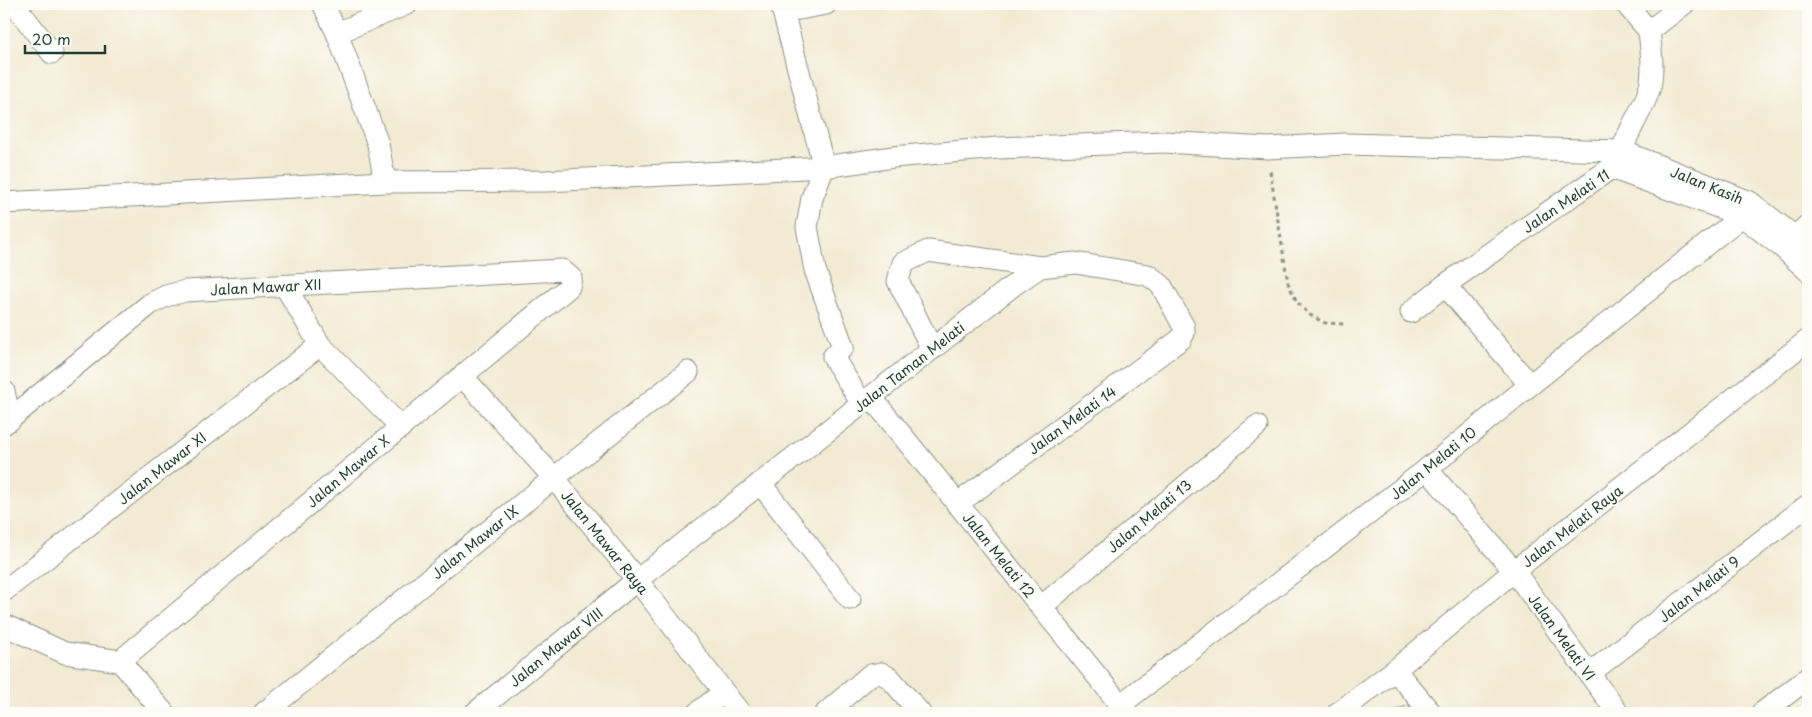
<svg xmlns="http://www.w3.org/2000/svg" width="1812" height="717" viewBox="0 0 1812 717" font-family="'Playpen Sans',sans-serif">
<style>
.building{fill:#e5aed3}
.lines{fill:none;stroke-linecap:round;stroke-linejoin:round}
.minor-casing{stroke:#899484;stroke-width:23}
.path{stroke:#899484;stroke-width:3;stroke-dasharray:4 4;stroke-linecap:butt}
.minor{stroke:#fff;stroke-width:21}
.labels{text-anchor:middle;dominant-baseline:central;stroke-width:4;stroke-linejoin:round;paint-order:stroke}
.street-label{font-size:14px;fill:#1f3d34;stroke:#fdfcf7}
</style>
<rect width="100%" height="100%" fill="#fdfcf7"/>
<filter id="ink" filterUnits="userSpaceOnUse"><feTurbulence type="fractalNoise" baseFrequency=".02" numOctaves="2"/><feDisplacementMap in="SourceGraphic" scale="10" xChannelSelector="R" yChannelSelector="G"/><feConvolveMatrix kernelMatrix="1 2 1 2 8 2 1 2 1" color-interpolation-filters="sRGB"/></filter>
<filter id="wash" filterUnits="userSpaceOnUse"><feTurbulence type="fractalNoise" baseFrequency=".0096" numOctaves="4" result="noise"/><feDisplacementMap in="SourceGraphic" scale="20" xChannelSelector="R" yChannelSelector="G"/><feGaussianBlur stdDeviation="1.12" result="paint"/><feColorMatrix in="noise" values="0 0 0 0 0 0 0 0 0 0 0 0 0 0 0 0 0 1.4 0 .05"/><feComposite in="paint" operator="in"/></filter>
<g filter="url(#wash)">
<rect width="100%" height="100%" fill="#f3ead3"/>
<g id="blocks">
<polygon class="building" points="1409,705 1412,713 1388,713"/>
</g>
</g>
<g filter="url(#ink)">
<use href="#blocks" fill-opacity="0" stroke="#899484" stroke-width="1"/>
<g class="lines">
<defs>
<g id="minor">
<polyline points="14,4 52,53"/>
<polyline points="323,4 337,33 378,144 385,182"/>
<polyline points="781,4 824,167 812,198 807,227 815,270 843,347 833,357 862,404"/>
<polyline points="1626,4 1649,31"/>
<polyline points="783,12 826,4"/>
<polyline points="337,33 407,4"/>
<path d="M1622 151C1628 130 1641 113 1648 93 1655 74 1651 50 1649 31L1684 4"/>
<polyline points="4,203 385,182 546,181 824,167 893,157 998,148 1164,142 1268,148 1345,144 1622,151 1750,202 1795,237 1808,250"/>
<polyline points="1795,237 1808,225"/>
<polyline points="1445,285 1530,385"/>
<polyline points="285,286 320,345 401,427"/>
<polyline points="1411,312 1445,285 1611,168 1742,216 1783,248 1808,271"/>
<polyline points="932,349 898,281 903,263 928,251 1040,267"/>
<polyline points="463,377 554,478 637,580 740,713"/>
<polyline points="4,391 10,420"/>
<polyline points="871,397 1127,713"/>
<polyline points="4,424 150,304 166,296 185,291 562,270 571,278 569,287 120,661"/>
<polyline points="1427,469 1514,571 1618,713"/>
<polyline points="760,483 850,599"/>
<polyline points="4,591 320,345"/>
<polyline points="1041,607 1257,426"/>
<polyline points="4,625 65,653 120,661 164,713"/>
<polyline points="1395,670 1431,713"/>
<polyline points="1590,673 1808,505"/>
<polyline points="1120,705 1427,469 1530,385 1742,216"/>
<polyline points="264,713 554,478 688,372"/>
<polyline points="475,713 637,580 1015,284 1040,267 1075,263 1148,275 1161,285 1184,327 1184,333 1181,339 957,504"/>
<polyline points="697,713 723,693"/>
<polyline points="826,713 870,675 881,673 890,678 920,713"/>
<polyline points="1338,713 1395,670 1514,571 1808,340"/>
<polyline points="1762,713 1808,678"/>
</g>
</defs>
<use href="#minor" class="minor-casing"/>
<polyline class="path" points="1270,171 1288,283 1297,302 1310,315 1325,323 1344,324"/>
<use href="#minor" class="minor"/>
</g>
</g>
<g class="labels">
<g class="street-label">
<text transform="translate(1707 185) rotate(22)">Jalan Kasih</text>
<text transform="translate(1566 201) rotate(-34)">Jalan Melati 11</text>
<text transform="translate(266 287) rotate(-3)">Jalan Mawar XII</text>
<text transform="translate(909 367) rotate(-38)">Jalan Taman Melati</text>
<text transform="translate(1072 420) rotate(-36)">Jalan Melati 14</text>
<text transform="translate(1433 463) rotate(-39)">Jalan Melati 10</text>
<text transform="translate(162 468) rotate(-38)">Jalan Mawar XI</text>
<text transform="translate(348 471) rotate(-40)">Jalan Mawar X</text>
<text transform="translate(1149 516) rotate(-40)">Jalan Melati 13</text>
<text transform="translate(1572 526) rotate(-38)">Jalan Melati Raya</text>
<text transform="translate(475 542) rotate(-39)">Jalan Mawar IX</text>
<text transform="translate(605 542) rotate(51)">Jalan Mawar Raya</text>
<text transform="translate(999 555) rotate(51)">Jalan Melati 12</text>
<text transform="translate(1699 589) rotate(-38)">Jalan Melati 9</text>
<text transform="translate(1562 637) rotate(54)">Jalan Melati VI</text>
<text transform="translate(556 647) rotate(-39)">Jalan Mawar VIII</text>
</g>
</g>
<rect width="1812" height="717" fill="none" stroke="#fdfcf7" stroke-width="20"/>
<path d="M25 45v8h80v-8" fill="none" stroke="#1f3d34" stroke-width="2.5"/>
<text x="32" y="45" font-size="15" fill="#1f3d34" stroke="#fdfcf7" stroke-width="4" paint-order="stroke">20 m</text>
</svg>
